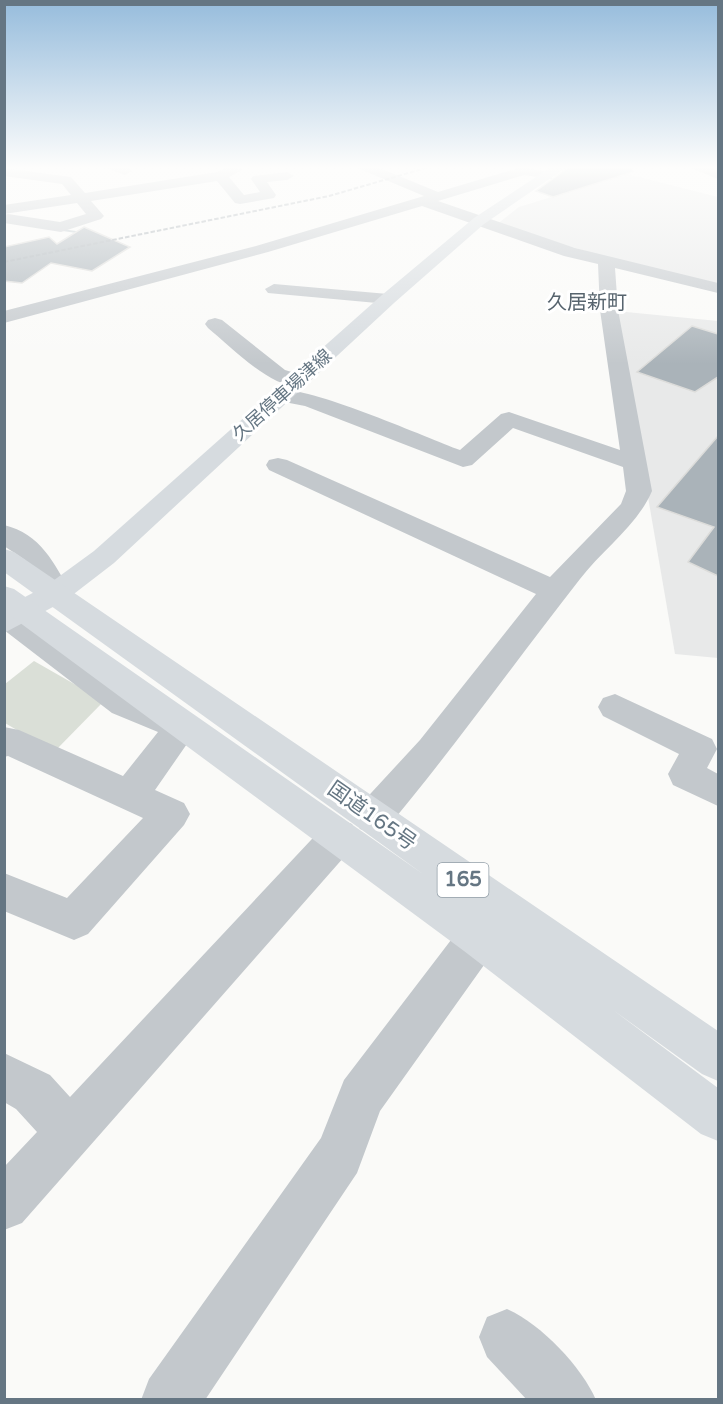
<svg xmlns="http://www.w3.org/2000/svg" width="723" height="1404" viewBox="0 0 723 1404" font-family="'Varela Round','Noto Sans JP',sans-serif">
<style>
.built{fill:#e8e9e9}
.green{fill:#dadfd7}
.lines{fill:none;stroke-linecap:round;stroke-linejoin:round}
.stream{fill:#bbc7cb;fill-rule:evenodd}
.building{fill:#aab3b9;stroke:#dcdcda;stroke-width:1.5}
.minor{fill:#c3c8cc;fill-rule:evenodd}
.major{fill:#d6dbdf;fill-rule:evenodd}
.highway{fill:#d6dbdf;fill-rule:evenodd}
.rail{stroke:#a2aab0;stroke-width:2;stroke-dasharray:4.5 2;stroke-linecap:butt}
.labels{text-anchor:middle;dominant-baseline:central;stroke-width:6;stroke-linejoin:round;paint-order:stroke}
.far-street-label{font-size:18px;fill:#657683;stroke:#fff}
.far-quarter-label{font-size:20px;fill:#57646e;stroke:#fff}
.shield{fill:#fff;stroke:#939fa8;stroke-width:1.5}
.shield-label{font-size:20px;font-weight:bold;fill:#657683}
.street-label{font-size:21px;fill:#657683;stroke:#fff}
</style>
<rect width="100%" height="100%" fill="#fafaf8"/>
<g class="built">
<polygon points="627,174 718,197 718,284 648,269 496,225 519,207"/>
<polygon points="616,311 718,321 718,658 675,654"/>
</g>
<polygon class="green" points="34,661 104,701 54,752 5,723 5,684"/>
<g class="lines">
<polygon class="stream" points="55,228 83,232 85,233 83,234 56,230"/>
</g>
<g class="building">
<polygon points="569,167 633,167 633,172 553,197 536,191"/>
<polygon points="84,227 130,247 92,271 51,263 22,283 4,281 4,247 49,237 57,244"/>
<polygon points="692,326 718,334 718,377 695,392 637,372"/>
<polygon points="718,436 718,576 688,562 714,527 657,507"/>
</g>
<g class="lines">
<g class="minor">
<polygon points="104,167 126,167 132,171 125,175"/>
<polygon points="227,167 244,169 229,177 244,195 260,192 251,179 253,176 287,172 294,176 287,180 267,182 276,195 274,198 240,204 235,203 217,181 91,201 104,216 101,219 61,232 4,223 4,215 8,214 60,222 86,214 77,203 4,214 4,205 71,195 62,184 4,176 4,168 71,177 85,193 217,172"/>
<path d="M355 167H377L438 192 522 167 552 173V179L524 175 438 201 575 248 718 283V293L615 268 618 310 652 491C637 526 603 549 580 579 515 662 454 748 386 829L373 833 360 829 354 817 360 805 420 740 536 594 269 470 266 465 269 460 278 458 287 460 550 577 621 504 626 491 623 467 513 428 472 465 463 467 305 406 274 400 271 395 274 390C304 383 425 437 460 450L501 414 509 412 620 450 600 310 598 264 564 256 422 206 268 252 4 323V311L256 246 424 196Z"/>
<polygon points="688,167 708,167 718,171 718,179"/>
<polygon points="274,284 388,294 397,299 388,304 268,293 265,289"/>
<path d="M215 318 222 320 285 370 305 376 308 381 305 386C275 393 230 346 208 328L205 324 208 320Z"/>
<path d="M4 525C41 534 54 563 71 593L66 600 56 603 46 600 25 560 4 546Z"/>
<polygon points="4,604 15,607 136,695 193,718 198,728 155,790 184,803 190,814 184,825 88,934 74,940 4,911 4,873 67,898 143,818 8,756 4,757 4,727 19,730 123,776 158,732 112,713 4,630"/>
<polygon points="615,694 712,739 717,749 707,768 718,774 718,806 673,785 668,774 679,754 603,716 598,707 603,698"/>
<polygon points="339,819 352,824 358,836 352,848 22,1223 4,1230 4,1167 37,1132 16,1109 4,1102 4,1053 50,1075 70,1097 326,824"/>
<polygon points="479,917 494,923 500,937 494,951 380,1111 357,1173 205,1400 141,1400 149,1379 321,1138 344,1080 464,923"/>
<path d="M507 1309C540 1323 582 1367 596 1400H527L487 1357 479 1337 487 1317Z"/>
</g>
<polygon class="major" points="551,167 567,167 484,224 394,303 114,563 66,600 4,633 4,608 46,586 94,551 382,295 474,218"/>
<polygon class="highway" points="4,549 14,552 718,1031 718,1081 702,1074 613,1010 718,1088 718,1141 701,1134 464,951 4,611 4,586 14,589 423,874 4,572"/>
<polyline class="rail" points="4,262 329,196 429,167"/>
</g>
<linearGradient id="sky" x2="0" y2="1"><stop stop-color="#96bcdc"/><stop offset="0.46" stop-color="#fdfdfc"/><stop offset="1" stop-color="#fdfdfc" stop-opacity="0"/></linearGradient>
<rect width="723" height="364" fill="url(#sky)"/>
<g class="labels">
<g class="far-street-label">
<text transform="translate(282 395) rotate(-42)">久居停車場津線</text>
</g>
<g class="far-quarter-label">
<text x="587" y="303">久居新町</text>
</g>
<rect class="shield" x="437.5" y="863" width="51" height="34" rx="4.5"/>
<g class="shield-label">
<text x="463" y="880">165</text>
</g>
<g class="street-label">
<text transform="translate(372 816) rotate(35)">国道165号</text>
</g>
</g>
<rect width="723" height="1404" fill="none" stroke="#657683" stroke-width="12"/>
</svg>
